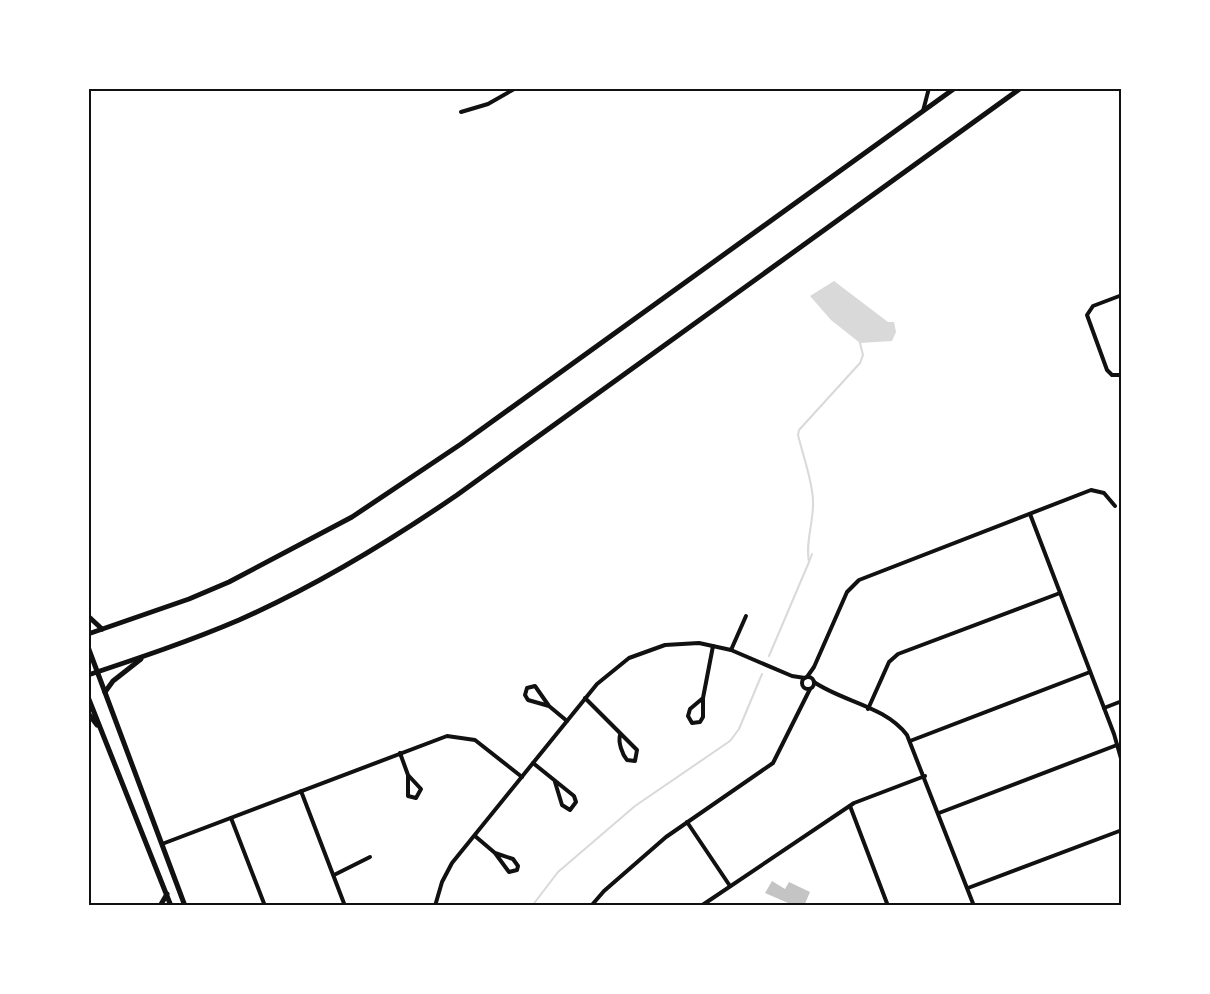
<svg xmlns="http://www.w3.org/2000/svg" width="1210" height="994" viewBox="0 0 1210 994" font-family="Helvetica,sans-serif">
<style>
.water{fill:#d9d9d9}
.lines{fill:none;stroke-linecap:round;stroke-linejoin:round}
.stream{stroke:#d9d9d9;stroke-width:2}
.building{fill:#c4c4c4}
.minor{stroke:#111;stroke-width:4}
.primary{stroke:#111;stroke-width:5}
.neatline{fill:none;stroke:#111;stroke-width:2}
</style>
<rect width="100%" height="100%" fill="#fff"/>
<polygon class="water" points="834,281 888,322 894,322 896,332 892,341 860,343 831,320 810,296"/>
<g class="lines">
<g class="stream">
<polyline points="809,562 812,554"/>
<path d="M769 656 809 562C805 542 814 522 813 500 812 479 803 456 798 435L799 430 860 363 863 355 860 343"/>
<polyline points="532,906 558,872 635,806 730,741 739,729 762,674"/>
</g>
</g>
<polygon class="building" points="772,881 785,889 789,882 810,892 804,906 795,906 765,893"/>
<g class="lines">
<g class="minor">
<polyline points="923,111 929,88"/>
<polyline points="461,112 488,104 516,88"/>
<polyline points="1122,295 1093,306 1087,315 1107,370 1112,375 1122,375"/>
<polyline points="1030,514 1114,734 1122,762"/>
<polyline points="731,650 746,616"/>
<polyline points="807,677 814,667 847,592 859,580 1091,490 1104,493 1115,506"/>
<circle cx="808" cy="683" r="6"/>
<path d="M814 682C843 702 885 706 907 735L974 906"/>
<path d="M585 698 637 750 635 761 627 760C622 754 618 742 620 735"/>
<polyline points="703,698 690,709 688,716 692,723 700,722 703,717 703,698 713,646"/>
<polyline points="549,706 528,700 525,695 527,688 535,686 549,706 567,721"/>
<polyline points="1104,708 1122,701"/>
<polyline points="868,709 889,662 898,654 1060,593"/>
<polyline points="910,741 1090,672"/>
<polyline points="400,753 408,775 421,789 416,798 408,796 408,775"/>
<polyline points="533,763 574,796 576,802 570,810 562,805 555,782"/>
<polyline points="301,791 345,906"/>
<polyline points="850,806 888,906"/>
<polyline points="939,813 1117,745"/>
<polyline points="231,818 265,906"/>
<polyline points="687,822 730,886"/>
<polyline points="475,836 495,853 509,872 517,870 518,866 513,859 495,853"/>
<polyline points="162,844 447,736 475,740 522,777"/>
<polyline points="334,875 370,857"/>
<polyline points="968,888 1122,830"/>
<polyline points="435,906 442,882 452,863 597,684 629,658 665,645 699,643 731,650 792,676 805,678"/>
<polyline points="591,906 604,891 666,837 773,763 810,689"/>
<polyline points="701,906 854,803 925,776"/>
</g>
<g class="primary">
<polyline points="88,616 102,629"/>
<polyline points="88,634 189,599 229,582 352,517 461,444 955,88"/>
<polyline points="88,647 185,906"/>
<path d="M88 675C139 658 190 641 239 620 316 586 387 543 457 495L1021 88"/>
<polyline points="105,692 113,681 141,659"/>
<polyline points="88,697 171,906"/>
<polyline points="88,713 97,725"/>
<polyline points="160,906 167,894"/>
</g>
</g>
<rect width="1210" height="994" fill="none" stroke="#ffffff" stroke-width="180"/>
<rect x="90" y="90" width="1030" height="814" class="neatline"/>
</svg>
